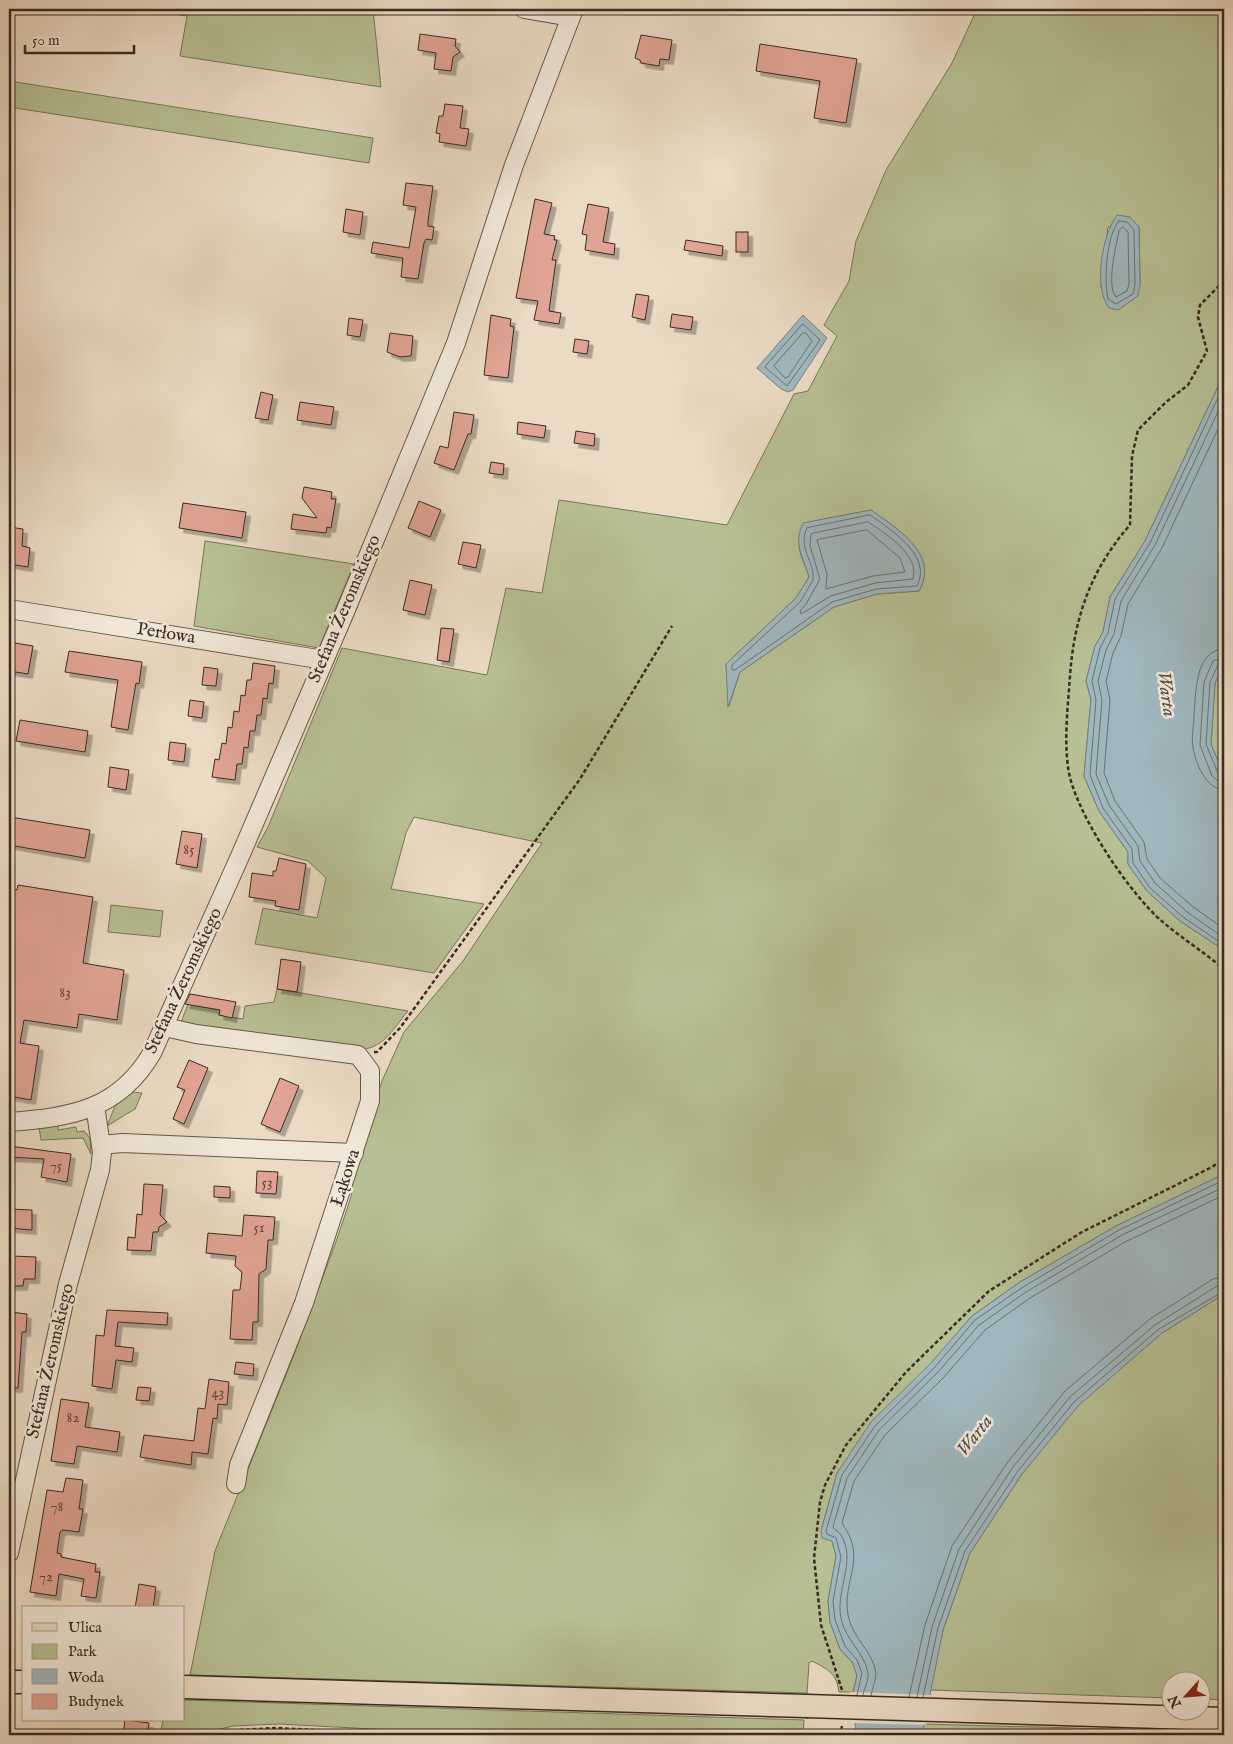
<svg xmlns="http://www.w3.org/2000/svg" width="1233" height="1744" viewBox="0 0 1233 1744" font-family="'IM FELL English',serif">
<style>
.green{fill:#b7c094;stroke:#78765a;fill-rule:evenodd}
.water{fill:#9fb8c0;stroke:#768080}
.pier{fill:#ebdbc4}
.lines{fill:none;stroke-linecap:round;stroke-linejoin:round}
.shore{stroke:#6c7270;stroke-width:1}
.building{fill:#e0a394;stroke:#392b20;filter:url(#shadow)}
.minor-casing{stroke:#665749;stroke-width:20}
.major-casing{stroke:#392b20;stroke-width:25}
.path{stroke:#392b20;stroke-width:2.5;stroke-dasharray:4 2.5;stroke-linecap:butt}
.minor{stroke:#f2e8d9;stroke-width:18}
.major{stroke:#ebdbc4;stroke-width:22}
.major-bridge-casing{stroke:#392b20;stroke-width:25;stroke-linecap:butt}
.major-bridge{stroke:#ebdbc4;stroke-width:22}
.labels{text-anchor:middle;dominant-baseline:central;stroke-width:5;stroke-linejoin:round;paint-order:stroke}
.number-label{font-size:15px;fill:#63493d}
.street-label{font-size:18px;fill:#392b20;stroke:#f2e8d9}
.water-label{font-size:19px;font-style:italic;fill:#524e48;stroke:#f2e8d9}
</style>
<defs>
<filter id="shadow"><feDropShadow dx="4.5" dy="4.5" stdDeviation="0" flood-color="#0004"/></filter>
</defs>
<rect width="100%" height="100%" fill="#ebdbc4"/>
<filter id="stains"><feTurbulence type="fractalNoise" baseFrequency=".004" numOctaves="4"/><feColorMatrix values="0 0 0 0 .2 0 0 0 0 .09 0 0 0 0 .02 0 0 0 .5 -.17"/></filter>
<radialGradient id="worn" r=".72"><stop offset=".6" stop-color="#630" stop-opacity="0"/><stop offset="1" stop-color="#630" stop-opacity=".3"/></radialGradient>
<g class="green">
<polygon points="139,9 373,9 381,87 180,56 187,16"/>
<path d="M977 9H1224V374L1145 541 1110 597 1103 632 1095 646 1086 681 1091 699 1084 776 1099 811 1128 852V864L1147 891 1180 921 1224 950V1174L1116 1226 1020 1282 972 1316 837 1473 821 1531 832 1541 836 1556 828 1601 830 1622 840 1649 852 1662 857 1675 853 1692H839C837 1674 828 1669 812 1661L809 1663 807 1693 190 1675 215 1551 292 1360 338 1236 351 1197 354 1173 382 1081 404 1032 463 961 542 843 414 817 406 833 391 889 484 904 434 973 255 944 263 908 317 918 326 878 308 861 257 847 268 827 342 648 487 675 506 588 542 593 559 500 727 525 794 394 808 391 837 336 824 325 849 281 856 241 886 170 952 63ZM1108 227H1139L1140 285 1118 310 1101 287ZM871 510C897 529 940 554 919 591L877 594 834 607 740 672 729 706 726 664 796 598 809 577C802 556 793 545 804 523Z"/>
<polygon points="9,81 373,138 369,163 9,107"/>
<polygon points="205,541 354,564 319,648 194,626"/>
<polygon points="1224,663 1224,776 1211,744 1215,683"/>
<polygon points="111,905 163,911 160,937 108,932"/>
<path d="M277 989 408 1011C392 1030 384 1049 357 1050L180 1025 188 1004 220 1010 219 1015 243 1019 245 1006 274 1002Z"/>
<polygon points="131,1092 142,1093 135,1109 107,1126 115,1106"/>
<polygon points="58,1125 58,1130 76,1127 77,1132 84,1131 90,1138 91,1154 83,1138 41,1140 39,1127"/>
<polygon points="1224,1294 1224,1700 1201,1699 1200,1682 1170,1682 1170,1698 930,1690 943,1630 970,1553 1022,1474 1077,1406 1162,1333"/>
<polygon points="184,1700 804,1720 803,1735 485,1735 279,1724 233,1726 212,1731 204,1735 160,1735 163,1720 184,1720"/>
<polygon points="924,1724 1224,1732 1224,1735 922,1735"/>
</g>
<g class="water">
<path d="M1117 215 1130 217 1139 227 1140 285 1138 296 1118 310 1109 308C1093 288 1102 235 1117 215Z"/>
<polygon points="803,315 827,338 793,390 788,392 781,389 757,368"/>
<polygon points="1224,374 1224,663 1215,683 1211,744 1224,776 1224,950 1180,921 1147,891 1128,864 1128,852 1099,811 1084,776 1091,699 1086,681 1095,646 1103,632 1110,597 1145,541"/>
<path d="M871 510C897 529 940 554 919 591L877 594 834 607 740 672 728 707 726 664 796 598 809 577C803 555 793 545 803 523Z"/>
<polygon points="1224,1174 1224,1294 1162,1333 1078,1406 1022,1474 970,1553 943,1630 922,1735 857,1735 851,1704 857,1675 852,1662 840,1649 830,1622 828,1601 836,1556 832,1541 822,1538 821,1531 837,1473 871,1422 930,1364 972,1316 1020,1282 1116,1226"/>
</g>
<polygon class="pier" points="850,1692 931,1695 926,1725 850,1723 848,1705"/>
<g class="lines">
<g class="shore">
<path d="M1119 221 1127 222 1134 230 1135 285 1133 294 1116 304 1108 299C1104 280 1106 236 1119 221Z"/>
<path d="M1123 227 1128 232 1129 284 1127 291 1116 297C1106 285 1116 247 1119 231Z"/>
<polygon points="803,324 820,340 787,386 765,367"/>
<polygon points="803,333 806,333 812,341 788,377 785,378 774,366"/>
<polyline points="1224,385 1150,543 1115,599 1108,633 1100,648 1092,681 1096,700 1090,775 1103,808 1132,849 1133,863 1150,888 1183,917 1224,945"/>
<polyline points="1224,399 1155,545 1121,601 1114,634 1106,650 1098,681 1102,700 1096,774 1109,805 1138,846 1140,861 1155,883 1187,912 1224,938"/>
<polyline points="1224,416 1162,548 1128,604 1121,636 1113,653 1106,681 1110,700 1104,773 1115,801 1144,842 1147,859 1160,878 1192,906 1224,929"/>
<path d="M870 515C890 529 933 556 917 586L876 589 832 602 735 670H732V665L800 602 813 580C815 561 797 548 807 528Z"/>
<path d="M868 522C885 533 920 555 913 579L875 583 831 596 801 614 800 611 806 604 820 579 810 546 811 534Z"/>
<polygon points="867,530 900,558 905,572 873,576 826,589 827,574 817,540"/>
<path d="M1224 649C1194 650 1196 695 1194 716 1194 726 1191 737 1193 747 1195 763 1206 789 1224 790"/>
<polyline points="1224,657 1213,661 1204,682 1200,745 1212,776 1218,781 1224,782"/>
<polyline points="1224,663 1218,665 1210,682 1206,744 1218,773 1224,776"/>
<polyline points="857,1695 862,1673 857,1660 845,1646 835,1620 833,1601 841,1557 836,1538 827,1534 826,1531 842,1475 875,1426 934,1368 975,1320 1023,1287 1119,1230 1224,1180"/>
<path d="M863 1695C864 1688 869 1680 868 1673 865 1653 845 1640 841 1618 835 1591 857 1560 841 1535 839 1532 835 1530 833 1527L847 1478 879 1430 938 1372 979 1325 1026 1292 1122 1235 1224 1187"/>
<path d="M871 1696C872 1688 876 1681 876 1673 873 1651 852 1638 848 1615 842 1578 868 1560 842 1523L854 1481 885 1435 944 1377 985 1330 1030 1298 1125 1242 1224 1195"/>
<polyline points="909,1697 925,1625 952,1546 1007,1463 1065,1391 1150,1319 1213,1279 1224,1277"/>
<polyline points="917,1697 932,1627 959,1549 1013,1467 1070,1397 1155,1325 1217,1286 1224,1284"/>
<polyline points="923,1697 938,1628 965,1551 1018,1471 1074,1402 1159,1329 1224,1291"/>
</g>
</g>
<g class="building">
<polygon points="420,34 456,39 455,46 460,52 453,57 451,71 434,69 436,53 418,50"/>
<polygon points="641,35 672,40 669,60 660,59 659,66 641,63 640,60 635,58"/>
<polygon points="760,44 857,59 846,123 814,118 820,81 756,71"/>
<polygon points="445,104 463,106 460,128 469,129 466,146 439,142 440,134 436,133 439,116 443,116"/>
<polygon points="406,183 433,186 428,221 428,226 434,227 432,240 426,239 424,243 418,279 401,277 403,258 371,253 373,242 409,248 416,207 403,205"/>
<polygon points="535,199 552,203 544,234 555,236 554,240 557,240 552,260 556,260 549,311 561,313 559,324 534,320 538,301 516,298"/>
<polygon points="588,204 609,208 603,242 615,244 614,255 585,250 587,235 582,234"/>
<polygon points="346,209 363,212 360,235 343,232"/>
<rect x="736" y="232" width="12" height="20"/>
<polygon points="686,240 723,246 722,256 684,250"/>
<polygon points="636,294 649,296 645,320 632,317"/>
<polygon points="672,314 693,317 691,330 670,327"/>
<polygon points="491,315 511,319 510,326 514,327 508,378 484,375"/>
<polygon points="349,318 363,320 360,337 347,335"/>
<polygon points="390,333 413,336 411,356 400,357 387,352"/>
<polygon points="575,339 589,341 587,354 573,352"/>
<polygon points="261,392 273,395 268,420 255,418"/>
<polygon points="300,402 334,407 331,425 297,420"/>
<polygon points="454,412 474,415 471,434 468,434 454,470 434,463 440,446 448,448"/>
<polygon points="518,422 546,426 544,438 517,434"/>
<polygon points="576,431 595,434 594,446 574,443"/>
<polygon points="491,462 504,464 503,475 489,473"/>
<polygon points="304,487 332,492 331,499 336,499 331,528 327,527 326,533 291,529 293,514 317,518 302,498"/>
<polygon points="419,501 441,510 430,537 408,528"/>
<polygon points="183,503 246,512 242,538 179,528"/>
<polygon points="9,527 23,529 22,546 30,548 28,567 9,564"/>
<polygon points="463,542 481,545 476,568 458,564"/>
<polygon points="410,580 432,585 425,615 403,610"/>
<polygon points="441,628 454,629 449,662 437,660"/>
<polygon points="9,642 33,646 28,674 9,671"/>
<polygon points="69,651 142,662 139,684 136,683 128,730 111,727 118,680 65,672"/>
<polygon points="253,663 275,666 273,684 269,683 267,699 263,698 261,715 257,715 255,731 250,731 248,748 244,747 242,764 237,764 235,780 212,777 215,759 219,760 222,743 226,744 228,727 232,728 234,711 239,712 241,695 245,696 247,680 251,680"/>
<polygon points="204,667 218,669 216,686 202,685"/>
<polygon points="190,700 204,702 202,718 188,716"/>
<polygon points="20,720 88,731 85,752 16,741"/>
<polygon points="170,742 186,744 184,762 168,760"/>
<polygon points="110,767 129,770 126,790 108,787"/>
<polygon points="10,817 90,830 85,858 9,845"/>
<polygon points="182,831 202,834 197,868 176,864"/>
<polygon points="279,858 306,864 299,910 275,906 276,901 249,897 252,873 273,876 273,871 276,871"/>
<polygon points="18,885 93,897 83,963 124,970 117,1020 79,1014 77,1028 24,1020 20,1043 39,1046 31,1100 9,1096 9,889 17,890"/>
<polygon points="281,959 301,962 297,992 277,989"/>
<polygon points="190,994 236,1002 232,1018 219,1015 220,1010 185,1004"/>
<polygon points="189,1060 208,1068 184,1124 173,1119 185,1090 177,1087"/>
<polygon points="280,1078 299,1086 280,1132 261,1124"/>
<polygon points="9,1146 71,1154 67,1182 41,1177 44,1159 9,1157"/>
<polygon points="257,1171 278,1172 276,1194 256,1193"/>
<polygon points="144,1184 163,1185 160,1215 167,1222 159,1227 158,1232 153,1232 151,1251 127,1250 128,1237 135,1238 137,1214 142,1215"/>
<polygon points="214,1186 230,1187 230,1198 214,1197"/>
<polygon points="10,1209 32,1210 32,1230 9,1228"/>
<polygon points="244,1215 275,1217 273,1240 268,1240 266,1269 259,1274 258,1322 253,1322 252,1340 230,1339 233,1290 240,1290 242,1272 235,1266 236,1256 206,1253 208,1233 242,1236"/>
<polygon points="12,1256 36,1257 35,1279 24,1279 23,1286 11,1286"/>
<polygon points="107,1310 168,1313 167,1325 118,1322 115,1346 134,1348 132,1362 116,1360 112,1389 92,1386 96,1335 104,1336"/>
<polygon points="10,1312 27,1314 26,1332 22,1332 18,1388 9,1388"/>
<polygon points="236,1362 254,1364 253,1376 234,1374"/>
<polygon points="209,1379 229,1382 227,1405 218,1404 217,1419 213,1418 208,1454 192,1452 191,1465 140,1457 144,1435 194,1441 198,1408 205,1409"/>
<polygon points="138,1387 151,1388 149,1401 136,1400"/>
<polygon points="61,1399 89,1403 85,1427 120,1432 117,1452 77,1446 74,1464 51,1461"/>
<polygon points="66,1478 83,1480 79,1509 83,1509 79,1532 63,1530 60,1532 57,1553 61,1554 61,1557 96,1564 95,1572 100,1572 96,1598 81,1596 84,1579 59,1574 56,1596 30,1592 47,1490 63,1492"/>
<polygon points="139,1584 156,1587 153,1608 135,1608"/>
<polygon points="125,1720 149,1723 147,1735 123,1735"/>
</g>
<g class="lines">
<defs>
<g id="minor">
<polyline points="524,9 571,17"/>
<polyline points="9,609 324,660"/>
<polyline points="165,1027 196,1034 358,1055 370,1071 370,1101 304,1303 239,1465 236,1484"/>
<path d="M9 1122C70 1117 118 1111 152 1053L241 854 345 612 456 343 514 165 574 9"/>
<polyline points="101,1145 122,1143 354,1153"/>
<polyline points="9,1553 68,1284 100,1170 102,1152 95,1106"/>
</g>
<g id="major">
<polyline points="9,1682 24,1682"/>
<polyline points="184,1687 806,1706"/>
</g>
</defs>
<use href="#minor" class="minor-casing"/>
<use href="#major" class="major-casing"/>
<g class="path">
<path d="M1224 281 1200 305 1198 317 1207 351 1188 385 1166 402 1138 430 1132 456 1130 525C1091 569 1074 618 1070 676 1068 706 1064 737 1068 767 1073 810 1130 895 1164 923 1183 939 1205 953 1224 969"/>
<polyline points="374,1052 377,1052 400,1028 580,779 672,626"/>
<polyline points="842,1690 821,1625 814,1558 820,1502 825,1485 846,1445 906,1372 989,1291 1082,1232 1212,1167 1224,1159"/>
<polyline points="214,1735 240,1730 276,1728 419,1735"/>
<polyline points="840,1735 842,1726"/>
</g>
<use href="#minor" class="minor"/>
<use href="#major" class="major"/>
<defs>
<polyline id="major-bridge" points="806,1706 1224,1719"/>
</defs>
<use href="#major-bridge" class="major-bridge-casing"/>
<use href="#major-bridge" class="major-bridge"/>
</g>
<g class="labels">
<g class="number-label">
<text x="189" y="849">85</text>
<text x="65" y="992">83</text>
<text x="56" y="1165">75</text>
<text x="267" y="1182">53</text>
<text x="259" y="1227">51</text>
<text x="218" y="1392">43</text>
<text x="73" y="1417">82</text>
<text x="57" y="1506">78</text>
<text x="46" y="1576">72</text>
</g>
<g class="street-label">
<text transform="translate(345 609) rotate(-67)">Stefana Żeromskiego</text>
<text transform="translate(166 634) rotate(9)">Perłowa</text>
<text transform="translate(184 981) rotate(-65)">Stefana Żeromskiego</text>
<text transform="translate(346 1178) rotate(-72)">Łąkowa</text>
<text transform="translate(51 1361) rotate(-77)">Stefana Żeromskiego</text>
</g>
<g class="water-label">
<text transform="translate(1166 694) rotate(82)">Warta</text>
<text transform="translate(975 1436) rotate(-52)">Warta</text>
</g>
</g>
<rect width="1233" height="1744" fill="none" stroke="#ebdbc4" stroke-width="30"/>
<rect x="10" y="10" width="1213" height="1724" fill="none" stroke="#392b20" stroke-width="2.5"/>
<rect x="15" y="15" width="1203" height="1714" fill="none" stroke="#392b20"/>
<rect x="22" y="1606" width="162" height="115" fill="#f2e8d9" stroke="#a89c8f"/>
<rect x="32" y="1623" width="25" height="8" fill="#ebdbc4" stroke="#a89c8f"/>
<text x="68" y="1632" font-size="15" fill="#392b20">Ulica</text>
<rect x="32" y="1644" width="25" height="15" fill="#b7c094" stroke="#a89c8f"/>
<text x="68" y="1656" font-size="15" fill="#392b20">Park</text>
<rect x="32" y="1669" width="25" height="15" fill="#9fb8c0" stroke="#a89c8f"/>
<text x="68" y="1682" font-size="15" fill="#392b20">Woda</text>
<rect x="32" y="1694" width="25" height="15" fill="#e0a394" stroke="#a89c8f"/>
<text x="68" y="1706" font-size="15" fill="#392b20">Budynek</text>
<g transform="translate(1186 1696) rotate(244)"><circle r="24" fill="#f2e8d9" stroke="#a89c8f"/>
<path d="M0-4L9 19L0 12L-9 19Z" fill="#8f2418"/>
<text y="-8" font-size="14" font-weight="bold" text-anchor="middle" fill="#392b20">N</text>
</g>
<path d="M25 45v8h109v-8" fill="none" stroke="#392b20" stroke-width="2.5"/>
<text x="32" y="45" font-size="15" fill="#392b20" stroke="#f2e8d9" stroke-width="4" paint-order="stroke">50 m</text>
<rect width="100%" height="100%" filter="url(#stains)"/>
<rect width="100%" height="100%" fill="url(#worn)"/>
</svg>
